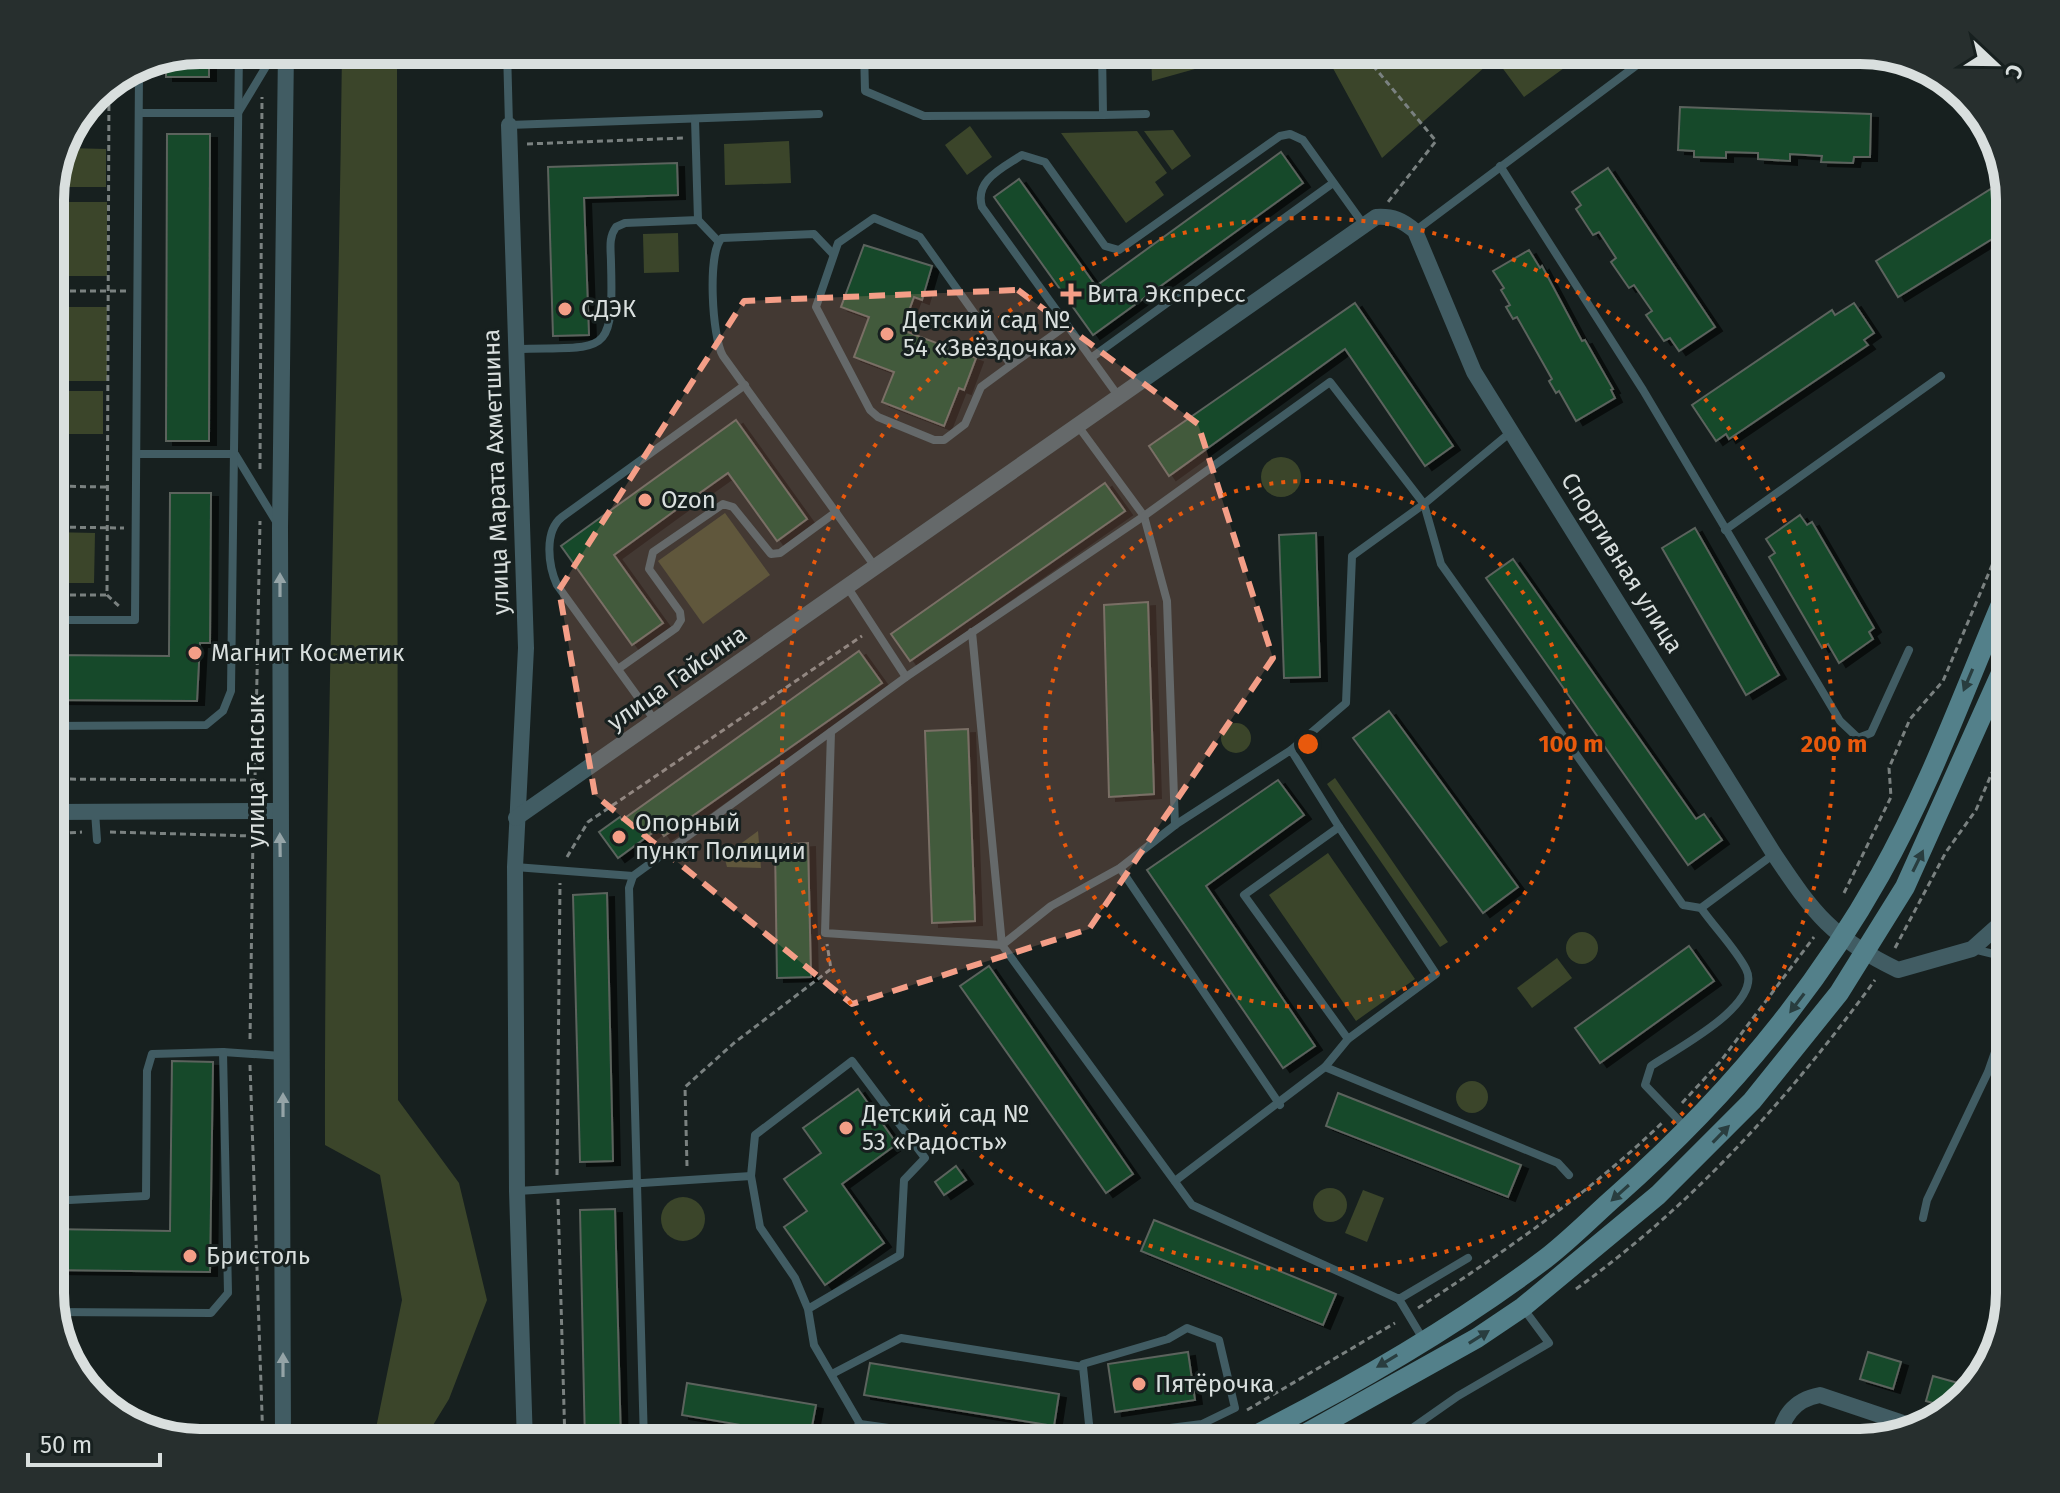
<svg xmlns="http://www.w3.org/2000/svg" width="2060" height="1493" viewBox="0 0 2060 1493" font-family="'Fira Sans',sans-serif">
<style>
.green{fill:#3b452a}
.building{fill:#14482b;stroke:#5b635d;stroke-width:2;filter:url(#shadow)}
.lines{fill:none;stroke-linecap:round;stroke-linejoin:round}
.path{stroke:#7a8180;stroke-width:3;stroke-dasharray:6 4;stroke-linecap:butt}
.lane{stroke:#415c63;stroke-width:8}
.street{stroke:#415c63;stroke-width:16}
.secondary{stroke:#53808a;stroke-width:20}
.oneway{fill:#95a4a7}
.oneway2{fill:#293d3f}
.marked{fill:#f49e87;fill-opacity:0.2;stroke:#f49e87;stroke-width:6;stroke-dasharray:16 10;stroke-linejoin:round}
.ring{fill:none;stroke:#e8590c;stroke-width:4;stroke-dasharray:4 8}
.poi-dot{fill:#f49e87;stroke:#17201f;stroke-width:3}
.labels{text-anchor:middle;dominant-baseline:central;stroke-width:6;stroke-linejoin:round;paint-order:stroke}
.poi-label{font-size:24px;fill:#d9dfde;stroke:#17201f;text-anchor:start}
.street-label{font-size:24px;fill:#d9dfde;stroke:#17201f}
.rim{fill:none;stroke:#d9dfde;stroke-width:10}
.centre{fill:#e8590c;stroke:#17201f;stroke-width:4}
.ring-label{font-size:24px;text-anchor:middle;font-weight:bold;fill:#e8590c;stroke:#17201f;stroke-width:6;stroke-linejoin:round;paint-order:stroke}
</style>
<defs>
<filter id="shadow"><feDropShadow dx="7" dy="4" stdDeviation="0" flood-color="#0009"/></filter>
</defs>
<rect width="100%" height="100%" fill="#17201f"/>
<g class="green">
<path d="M342 50H397L398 1100 459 1183 487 1300 449 1399 422 1443H373L402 1300 380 1175 325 1145C324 780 338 415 342 50Z"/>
<polygon points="1151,50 1263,50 1152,81"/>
<polygon points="1323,50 1589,50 1524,97 1495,58 1382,158"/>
<polygon points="970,126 992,157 967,175 945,145"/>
<polygon points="1173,130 1191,156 1172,170 1144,131"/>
<polygon points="1137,131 1167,173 1155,182 1164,195 1126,223 1061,133"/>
<polygon points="789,141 791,183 725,185 724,144"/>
<polygon points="67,148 106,149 106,187 66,187"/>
<rect x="66" y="202" width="41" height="74"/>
<polygon points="678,233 679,272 644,273 643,234"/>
<rect x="66" y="307" width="41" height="74"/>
<polygon points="67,391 103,391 103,434 66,434"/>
<circle cx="1281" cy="477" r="20"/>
<polygon points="725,513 770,575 703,624 658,561"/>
<polygon points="50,532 95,533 94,583 50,583"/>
<circle cx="1236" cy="738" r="15"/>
<polygon points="1335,778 1448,942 1440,947 1327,784"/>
<polygon points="758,831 761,868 727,867 724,856"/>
<polygon points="1328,853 1415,979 1356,1021 1269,895"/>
<circle cx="1582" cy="948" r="16"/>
<polygon points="1557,958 1572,978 1532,1008 1517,988"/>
<circle cx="1472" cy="1097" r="16"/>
<circle cx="1330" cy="1205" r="17"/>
<polygon points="1363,1190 1384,1198 1367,1242 1345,1233"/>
<circle cx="683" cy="1219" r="22"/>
</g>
<g class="building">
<polygon points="200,50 209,50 209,77 166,77 166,63"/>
<polygon points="1680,107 1871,114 1870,157 1854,157 1853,163 1821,162 1822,156 1790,154 1790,161 1758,159 1758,153 1726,152 1726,158 1694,157 1694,151 1678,150"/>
<polygon points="167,134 210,134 209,441 166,441"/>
<polygon points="1281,152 1303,183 1093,335 994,197 1019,179 1096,286"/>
<polygon points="677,163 678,195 584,198 589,335 553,336 548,167"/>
<polygon points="1608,168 1715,327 1679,351 1670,338 1664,341 1646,315 1652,311 1634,285 1629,288 1611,262 1616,258 1599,232 1593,235 1576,209 1581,205 1572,192"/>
<polygon points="2005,180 2010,228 1898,297 1876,261"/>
<polygon points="864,245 932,266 922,300 914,297 902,330 976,358 964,390 959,388 944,426 882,402 894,372 854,357 869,317 841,307"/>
<polygon points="1529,250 1540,268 1542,266 1582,341 1585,340 1613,389 1611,390 1615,398 1576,421 1559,391 1556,393 1549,381 1552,379 1517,317 1513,319 1506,307 1510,305 1501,290 1504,288 1493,271"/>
<polygon points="1355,303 1453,446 1425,466 1345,349 1169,476 1149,446"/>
<polygon points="1854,303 1874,333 1864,340 1868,345 1729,439 1726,434 1716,441 1692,405 1832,310 1835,315"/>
<polygon points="736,420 807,519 777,541 728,473 673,512 614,555 663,623 632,645 561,546"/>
<polygon points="1105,483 1125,511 910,661 891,634"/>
<polygon points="170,493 211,493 210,643 200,643 197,701 50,700 50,655 169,656"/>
<polygon points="1800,515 1807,525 1812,522 1874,628 1869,632 1873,639 1839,663 1828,644 1822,648 1769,557 1775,553 1766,539"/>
<polygon points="1695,528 1779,675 1746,695 1662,548"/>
<polygon points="1316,533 1320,677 1284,678 1279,535"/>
<polygon points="1513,559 1696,819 1704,814 1722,840 1688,865 1486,578"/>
<polygon points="1148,602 1154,794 1109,797 1104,605"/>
<polygon points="859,651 882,683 664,836 659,828 618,858 599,832 620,817 622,820"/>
<polygon points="1389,711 1518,887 1483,913 1353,738"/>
<polygon points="968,729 975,921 932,923 925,731"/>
<polygon points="1278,780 1304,815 1206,886 1315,1046 1283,1068 1147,870"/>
<polygon points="808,843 811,977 777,978 775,845"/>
<polygon points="607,893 613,1161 580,1162 573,895"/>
<polygon points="1689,946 1714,981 1600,1063 1575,1028"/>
<polygon points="989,966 1133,1174 1106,1193 960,986"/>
<polygon points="172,1061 213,1062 210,1272 50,1270 50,1229 170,1231"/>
<polygon points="858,1089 897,1144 842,1184 884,1243 825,1285 784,1227 807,1211 784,1179 821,1153 803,1128"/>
<polygon points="1338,1093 1521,1165 1508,1197 1326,1126"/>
<polygon points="956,1166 966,1180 944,1195 935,1182"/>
<polygon points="615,1209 621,1443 585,1443 580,1210"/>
<polygon points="1154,1220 1336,1294 1323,1325 1141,1251"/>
<polygon points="1188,1352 1195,1400 1115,1412 1108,1364"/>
<polygon points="1868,1352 1901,1362 1893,1389 1860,1379"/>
<polygon points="870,1363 1059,1394 1054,1426 864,1395"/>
<polygon points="1933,1376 1958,1383 1950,1408 1926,1401"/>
<polygon points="687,1383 816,1405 810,1437 682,1415"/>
</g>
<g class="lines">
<g class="path">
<polyline points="1360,50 1436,141 1388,202"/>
<polyline points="109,85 107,595 120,607"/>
<polyline points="93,97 109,98"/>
<polyline points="527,144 684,138"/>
<polyline points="56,169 66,170"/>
<polyline points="50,291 127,291"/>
<polyline points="50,412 64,412"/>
<polyline points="260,469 262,97"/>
<polyline points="50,486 107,487"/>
<polyline points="50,527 124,528"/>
<polyline points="50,595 107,595"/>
<polyline points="50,779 255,780 260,521"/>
<polyline points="110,832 253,836 250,1041"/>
<polyline points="50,834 82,832"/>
<polyline points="567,857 588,822 862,636"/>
<polyline points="1844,893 1891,797 1889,768 1910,719 1943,681 2010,523"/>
<polyline points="1895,948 1946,852 1976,810 1997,761 1997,739 2010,708"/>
<polyline points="250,1065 263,1443"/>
<polyline points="1682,1103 1720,1062 1814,937"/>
<polyline points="687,1166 685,1087 734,1043 831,969 827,944"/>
<polyline points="557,1175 560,883"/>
<polyline points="558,1199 565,1443"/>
<path d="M1576 1289C1695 1203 1789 1098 1875 980"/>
<path d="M1418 1308C1504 1252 1588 1194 1663 1122"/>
<polyline points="1247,1410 1395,1323"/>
</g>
<g class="lane">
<polyline points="507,50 509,125 819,114"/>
<polyline points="864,50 865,91 924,116 1103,115 1102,50"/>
<polyline points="140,113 238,113 276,50"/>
<polyline points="1103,115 1146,114"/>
<polyline points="1500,166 1643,390 1840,721 1858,738 1871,733 1909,650"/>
<polyline points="698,220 718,241"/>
<polyline points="1415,231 1657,50"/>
<path d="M833 254 814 234 722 238C707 251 712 338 723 356L876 568"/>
<path d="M516 349C605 346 614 360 611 263 611 250 608 238 616 227L625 223 698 220 695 119"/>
<polyline points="1091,358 1333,183"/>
<polyline points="1011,365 981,387 965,424 944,440 934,440 878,417 870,410 816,307 838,243 874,218 920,237 1011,365 1067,325"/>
<path d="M1119 397 982 207C974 180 1003 168 1022 155L1045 162 1105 246 1119 250 1280 136 1290 134 1303 140 1364 225"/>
<polyline points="1078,426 1144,516 1167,601 1175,825"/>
<polyline points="137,454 235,454 277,523"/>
<polyline points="1725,530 1941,376"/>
<polyline points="848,588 906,677"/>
<polyline points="50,620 135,620 139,73"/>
<polyline points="618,669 676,628 681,620 680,612 649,569 653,552 723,504 733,507 771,554 780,553 836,512"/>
<path d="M656 722 557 585C548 565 544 531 562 517L745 385"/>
<polyline points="50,726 206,725 223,711 231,691 239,50"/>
<polyline points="831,732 825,933 1002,945 972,632"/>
<polyline points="1291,750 1346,703 1352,556 1424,504 1512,431"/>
<polyline points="95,812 97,840"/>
<polyline points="1339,827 1436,974 1348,1039"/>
<polyline points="515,867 633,876"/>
<polyline points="1120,868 1280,1105"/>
<polyline points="1973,949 2010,958"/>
<path d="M1688 1130 1645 1085 1651 1066C1676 1049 1764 1004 1746 969 1735 948 1715 928 1701 908"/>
<polyline points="1175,1181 1325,1067"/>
<polyline points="518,1191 751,1176"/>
<polyline points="50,1201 146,1196 147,1071 152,1054 223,1052 282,1056"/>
<polyline points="1923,1218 1927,1200 1988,1072 2010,1009"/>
<polyline points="1468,1258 1399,1299 1192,1205 1002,945 1051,906 1120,868 1175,825 1291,750 1339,827 1244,895 1348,1039 1325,1067 1558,1163 1569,1175"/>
<polyline points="1399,1299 1423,1339"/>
<polyline points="808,1309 900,1255 904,1180 925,1158 852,1061 755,1135 751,1176 760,1227 795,1278 808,1309 814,1345 860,1424"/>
<polyline points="53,1312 211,1313 228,1293 223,1052"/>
<polyline points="1083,1367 1083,1364 1168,1339 1187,1328 1219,1340 1235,1408 1202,1424 1090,1438"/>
<polyline points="832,1374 901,1338 1083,1367 1091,1443"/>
<polyline points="860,1424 996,1443"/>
<polyline points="644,1443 629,888 633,876 906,677 1144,516 1330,382 1424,504 1441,564 1683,905 1701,908 1774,854"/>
<polyline points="839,1443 860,1424"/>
<polyline points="1391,1443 1458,1396 1549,1343 1523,1308"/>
</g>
<g class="street">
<polyline points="509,125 526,648 515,867 517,1191 525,1443"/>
<polyline points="50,812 280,811"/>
<path d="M516 818 1376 217C1393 216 1402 220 1415 231L1474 372 1774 854C1814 914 1832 938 1898 970L1972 949 2010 915"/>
<polyline points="283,1443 280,528 286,50"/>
<path d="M1778 1443C1782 1417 1793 1400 1820 1395L1921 1429"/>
</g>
<g class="secondary">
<path d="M1240 1443C1344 1391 1451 1330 1545 1259 1570 1240 1593 1216 1617 1195 1722 1102 1811 998 1880 875 1932 783 1968 680 2010 583"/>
<polyline points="1289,1443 1477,1338 1523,1307 1658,1195 1752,1101 1839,993 1905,887 2010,653"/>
</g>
</g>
<defs><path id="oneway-solid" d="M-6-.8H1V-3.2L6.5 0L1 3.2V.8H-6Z" transform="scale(2)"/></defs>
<g class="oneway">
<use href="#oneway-solid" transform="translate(280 585) rotate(-90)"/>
<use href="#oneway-solid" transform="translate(280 845) rotate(-91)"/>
<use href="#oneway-solid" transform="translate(283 1105) rotate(-90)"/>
<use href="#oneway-solid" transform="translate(283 1365) rotate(-90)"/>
</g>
<g class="oneway2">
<use href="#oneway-solid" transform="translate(1968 680) rotate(113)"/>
<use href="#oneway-solid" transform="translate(1918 861) rotate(-64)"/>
<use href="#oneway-solid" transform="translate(1797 1003) rotate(127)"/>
<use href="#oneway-solid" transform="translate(1721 1134) rotate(-46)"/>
<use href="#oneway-solid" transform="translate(1620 1193) rotate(138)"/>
<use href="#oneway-solid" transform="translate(1479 1337) rotate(-32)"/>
<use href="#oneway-solid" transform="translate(1387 1361) rotate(149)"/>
</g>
<path class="marked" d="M1018 290 1198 424 1273 658 1089 929 852 1004 595 795 559 590 744 301Z"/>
<g class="ring">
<circle cx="1308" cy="744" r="263"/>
<circle cx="1308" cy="744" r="526"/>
</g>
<g class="poi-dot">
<path d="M1067 282h8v8h8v8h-8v8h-8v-8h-8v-8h8z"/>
<circle cx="565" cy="309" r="8"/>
<circle cx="887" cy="334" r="8"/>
<circle cx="645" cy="500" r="8"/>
<circle cx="195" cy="653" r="8"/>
<circle cx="619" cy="837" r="8"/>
<circle cx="846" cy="1128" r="8"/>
<circle cx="190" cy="1256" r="8"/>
<circle cx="1139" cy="1384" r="8"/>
</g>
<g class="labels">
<g class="poi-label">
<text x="1087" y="294">Вита Экспресс</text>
<text x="581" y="309">СДЭК</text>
<text x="903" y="320">Детский сад №<tspan x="903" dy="28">54 «Звёздочка»</tspan></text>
<text x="661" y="500">Ozon</text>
<text x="211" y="653">Магнит Косметик</text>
<text x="635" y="823">Опорный<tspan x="635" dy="28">пункт Полиции</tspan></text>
<text x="862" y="1114">Детский сад №<tspan x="862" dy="28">53 «Радость»</tspan></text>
<text x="206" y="1256">Бристоль</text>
<text x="1155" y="1384">Пятёрочка</text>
</g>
<g class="street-label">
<text transform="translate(496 472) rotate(-92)">улица Марата Ахметшина</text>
<text transform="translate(1622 563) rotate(58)">Спортивная улица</text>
<text transform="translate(677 678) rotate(-35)">улица Гайсина</text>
<text transform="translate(256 771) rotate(-90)">улица Тансык</text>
</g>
</g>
<path d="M0 0H2060V1493H0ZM200 64H1860A136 136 0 0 1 1996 200V1293A136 136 0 0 1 1860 1429H200A136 136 0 0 1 64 1293V200A136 136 0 0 1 200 64Z" fill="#272f2e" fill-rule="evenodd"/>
<path class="rim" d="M200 64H1860A136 136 0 0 1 1996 200V1293A136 136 0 0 1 1860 1429H200A136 136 0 0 1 64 1293V200A136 136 0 0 1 200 64Z"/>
<circle cx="1308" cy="744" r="12" class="centre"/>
<g class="ring-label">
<text x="1571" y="752">100 m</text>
<text x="1834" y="752">200 m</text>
</g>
<g transform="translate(1996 64) rotate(112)" stroke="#17201f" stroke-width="6" paint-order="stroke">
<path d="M0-6L14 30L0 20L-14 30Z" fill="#d9dfde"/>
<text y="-12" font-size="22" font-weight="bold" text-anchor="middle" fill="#d9dfde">С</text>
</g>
<path d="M28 1453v12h132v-12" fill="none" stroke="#d9dfde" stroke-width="4"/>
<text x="40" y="1453" font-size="24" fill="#d9dfde" stroke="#17201f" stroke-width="6" paint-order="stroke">50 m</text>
</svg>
